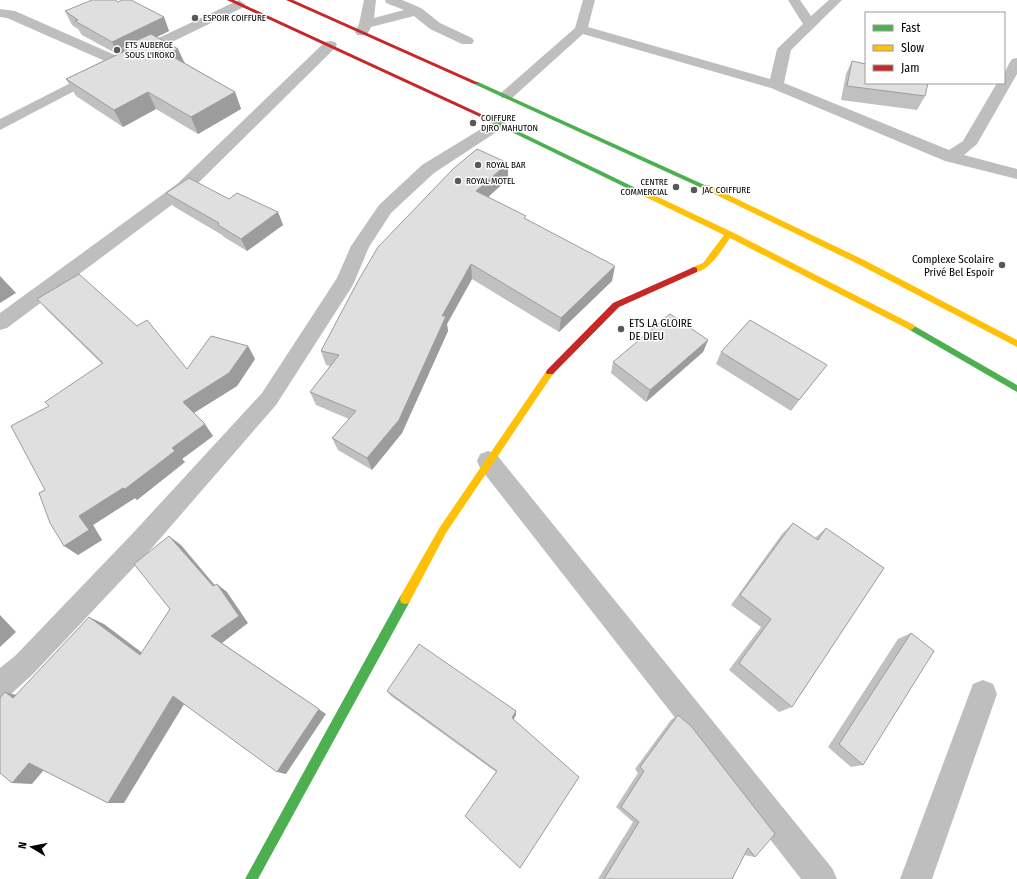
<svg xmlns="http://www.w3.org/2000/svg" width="1017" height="879" viewBox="0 0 1017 879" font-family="'Fira Sans Condensed',sans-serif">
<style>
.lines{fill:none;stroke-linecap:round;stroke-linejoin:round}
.street{fill:#bebebe;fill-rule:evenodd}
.fast{fill:#4caf50;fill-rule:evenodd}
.slow{fill:#ffc107;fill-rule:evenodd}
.jam{fill:#c62828;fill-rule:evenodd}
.wall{fill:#c0c0c0}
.shaded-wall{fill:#9c9c9c}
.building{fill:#dfdfdf;stroke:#9c9c9c}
.poi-dot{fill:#595959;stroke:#fff;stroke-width:1.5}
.labels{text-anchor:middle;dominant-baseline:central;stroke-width:3;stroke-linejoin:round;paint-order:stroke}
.far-poi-label{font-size:9px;fill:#000;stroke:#fff;text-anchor:start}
.poi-label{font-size:11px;fill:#000;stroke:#fff;text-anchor:end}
</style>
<rect width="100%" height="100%" fill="#fff"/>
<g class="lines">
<g class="street">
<polygon points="239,0 245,4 244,7 141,57 131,57 129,54 131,51"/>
<polygon points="364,0 376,0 374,18 404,10 386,3 385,0 402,0 421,8 440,23 472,38 474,41 472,44 462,44 430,29 414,16 371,27 367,35 357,35 355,32 359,24"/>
<path d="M583 0H595L588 27 770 79 777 49 803 24 788 0H800L811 16 829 0H842L791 50 784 83 949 150 963 141 997 83H1004C1004 73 1006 68 1012 59L1017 58V74L977 144 964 155 1017 169V179L945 161 771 88 583 34 512 98H502L500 95 502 92 575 28Z"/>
<polygon points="0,9 15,11 124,59 126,62 124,65 114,65 7,18 0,17"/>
<polygon points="330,41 335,42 337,45 335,48 189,192 7,328 0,330 0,313 177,184 325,42"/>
<polygon points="98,69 103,70 105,73 103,76 0,130 0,119"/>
<polygon points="499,119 504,121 507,124 504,127 434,173 391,213 369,247 353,285 276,405 151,549 33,674 10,695 0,699 0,668 15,656 133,533 262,393 337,278 351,246 379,205 422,165 494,121"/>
<polygon points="488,451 496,454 832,868 837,879 801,879 480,468 477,461 480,454"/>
<polygon points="983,680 993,684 997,694 932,879 900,879 973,684"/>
</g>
<g class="fast">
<polygon points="474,82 478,82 709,187 706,189 704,189 474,84"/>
<polygon points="489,119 493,119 640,190 639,192 635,192 489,121"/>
<polygon points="911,324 1017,385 1017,392 908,329 907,327"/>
<polygon points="405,594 409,595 410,599 409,603 258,879 245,879 401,595"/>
</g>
<g class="slow">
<polygon points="704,185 708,185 864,260 1017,340 1017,347 858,264 704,189"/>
<path d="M635 188H639L732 232 914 325 915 327 911 330 908 329 730 238C722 249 708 275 691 272V268L703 263 724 235 635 192Z"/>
<polygon points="550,369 554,372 553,374 446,533 409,603 405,604 401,603 400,599 401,595 440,527 547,370"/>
</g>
<g class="jam">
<polygon points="227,0 234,0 494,120 489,121"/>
<polygon points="286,0 293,0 479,83 474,84"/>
<polygon points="694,267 697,268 697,272 619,307 553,374 547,374 546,372 547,370 613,303"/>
</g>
</g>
<g class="wall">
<polygon points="118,2 164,17 169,31 157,37 178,49 185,63 235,92 241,109 198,134 156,109 123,127 76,96 66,79 117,54 82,35 78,29 72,25 65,11"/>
<polygon points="852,61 925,96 917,110 841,100 846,74"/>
<polygon points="508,179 488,197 526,219 612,281 559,332 472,279 447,324 448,331 402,433 372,470 338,450 332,438 349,419 316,405 310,392 330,366 326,365 321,351 378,247"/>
<polygon points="166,193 229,199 278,212 283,225 247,251 224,237 222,235 173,206"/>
<polygon points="37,299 137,326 187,369 248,346 255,359 237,386 194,413 213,436 182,459 185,462 137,500 135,498 93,525 102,540 78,555 45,490 49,406 102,364 49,312"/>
<polygon points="708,340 703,352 646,402 611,373 613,362"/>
<polygon points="721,352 827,365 818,376 791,411 716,364"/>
<polygon points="793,523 815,538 826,528 792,707 779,712 729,670 761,627 731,605 782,534"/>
<polygon points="911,633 863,765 851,767 828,747 898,639"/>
<polygon points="387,691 516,711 516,715 513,719 496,772 391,696"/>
<polygon points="678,715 755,857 744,855 732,879 598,879 633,822 616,807 638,773 635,769 671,720"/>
</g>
<g class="shaded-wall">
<polygon points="164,17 169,31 128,51 127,50 122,47 125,52 119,55 112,42"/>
<polygon points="178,49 185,65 168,54"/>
<polygon points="148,92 156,109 123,127 114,110"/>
<polygon points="235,92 241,109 198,134 191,117"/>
<polygon points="508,163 508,179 477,207 476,191"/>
<polygon points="278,212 283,225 247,251 241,239"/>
<polygon points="471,264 472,279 447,324 448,331 402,433 372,470 367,458 442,316"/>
<polygon points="615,266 612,281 559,332 561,318"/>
<polygon points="0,276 16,293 0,303"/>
<polygon points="708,340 703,352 646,402 650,390"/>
<polygon points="248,346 255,359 237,386 192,414 183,402"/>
<polygon points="205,424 213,436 182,459 185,462 137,500 135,498 93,525 102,540 78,555 64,546 79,516"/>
<polygon points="169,536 181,545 223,595 213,586"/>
<polygon points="217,584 227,592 248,623 222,643 326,714 286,774 277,772 211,636"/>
<polygon points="0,615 16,632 0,647"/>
<polygon points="89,617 104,624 153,661 140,655"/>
<polygon points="5,692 24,697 13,698"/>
<polygon points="173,696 186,701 124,803 108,803"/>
<polygon points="516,711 516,715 512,722 512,718"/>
<polygon points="29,763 48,765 32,784 12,783"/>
</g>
<g class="building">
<polygon points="92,0 115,0 118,2 122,0 131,0 164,17 112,42 75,21 78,20 65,11"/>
<polygon points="151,34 178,49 168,54 235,92 191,117 148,92 114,110 66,79 127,50 122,47"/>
<polygon points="852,61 866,64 866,83 928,83 925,96 847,86"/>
<polygon points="477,149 508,163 476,191 526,216 524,218 615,266 561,318 471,264 442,316 446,316 399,420 367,458 332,438 356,411 310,392 339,355 321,351 358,281 378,247 454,168"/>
<polygon points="189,178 229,199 237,193 278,212 241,239 218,225 219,223 166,193"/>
<polygon points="79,274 137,326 147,320 187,369 211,336 248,346 229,373 183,402 205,424 172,448 175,451 125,489 123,488 79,516 89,530 64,546 50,523 39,493 45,490 11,426 49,406 45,402 103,363 37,299"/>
<polygon points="670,314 708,340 650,390 613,362"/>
<polygon points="750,320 827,365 799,400 721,352"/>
<polygon points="793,523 818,540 826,528 884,568 792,707 739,663 771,619 740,595"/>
<polygon points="169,536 213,586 217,584 239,616 211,636 319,709 277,772 173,696 108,803 29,763 12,783 0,773 0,698 5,692 13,698 89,617 140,655 170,609 134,564"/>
<polygon points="911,633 934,651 863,765 839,744"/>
<polygon points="419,644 516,711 512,718 579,777 520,868 465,816 497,771 387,691"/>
<polygon points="678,715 691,726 775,834 755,857 748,848 732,879 604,879 639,822 621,807 644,771 640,767"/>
</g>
<g class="poi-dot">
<circle cx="195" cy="18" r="4"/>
<circle cx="117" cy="50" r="4"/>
<circle cx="473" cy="123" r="4"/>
<circle cx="478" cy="165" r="4"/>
<circle cx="458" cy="181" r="4"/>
<circle cx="676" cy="187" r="4"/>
<circle cx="694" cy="190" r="4"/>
<circle cx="1002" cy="265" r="4"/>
<circle cx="621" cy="329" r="4"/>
</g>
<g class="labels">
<g class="far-poi-label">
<text x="203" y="18">ESPOIR COIFFURE</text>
<text x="125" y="45">ETS AUBERGE<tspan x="125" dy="10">SOUS L'IROKO</tspan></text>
<text x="481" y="118">COIFFURE<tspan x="481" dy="10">DJRO MAHUTON</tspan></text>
<text x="486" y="165">ROYAL BAR</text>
<text x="466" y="181">ROYAL MOTEL</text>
<text x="668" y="182" text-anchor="end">CENTRE<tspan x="668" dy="10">COMMERCIAL</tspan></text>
<text x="702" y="190">JAC COIFFURE</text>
</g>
<g class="poi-label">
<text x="994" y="259">Complexe Scolaire<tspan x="994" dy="13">Privé Bel Espoir</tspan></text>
<text x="629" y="323" text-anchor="start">ETS LA GLOIRE<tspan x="629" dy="13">DE DIEU</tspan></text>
</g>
</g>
<rect x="865" y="12" width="140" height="72" fill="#ffffff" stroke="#999999"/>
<rect x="873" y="25" width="20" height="6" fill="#4caf50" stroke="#999999"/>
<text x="901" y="32" font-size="12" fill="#000000">Fast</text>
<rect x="873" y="45" width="20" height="6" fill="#ffc107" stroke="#999999"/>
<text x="901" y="52" font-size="12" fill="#000000">Slow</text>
<rect x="873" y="65" width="20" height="6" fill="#c62828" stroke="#999999"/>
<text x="901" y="72" font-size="12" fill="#000000">Jam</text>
<g transform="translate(32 847) rotate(280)" stroke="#ffffff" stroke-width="3" paint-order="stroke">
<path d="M0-3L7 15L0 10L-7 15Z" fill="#000000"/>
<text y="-6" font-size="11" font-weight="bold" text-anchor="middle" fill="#000000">N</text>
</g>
</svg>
